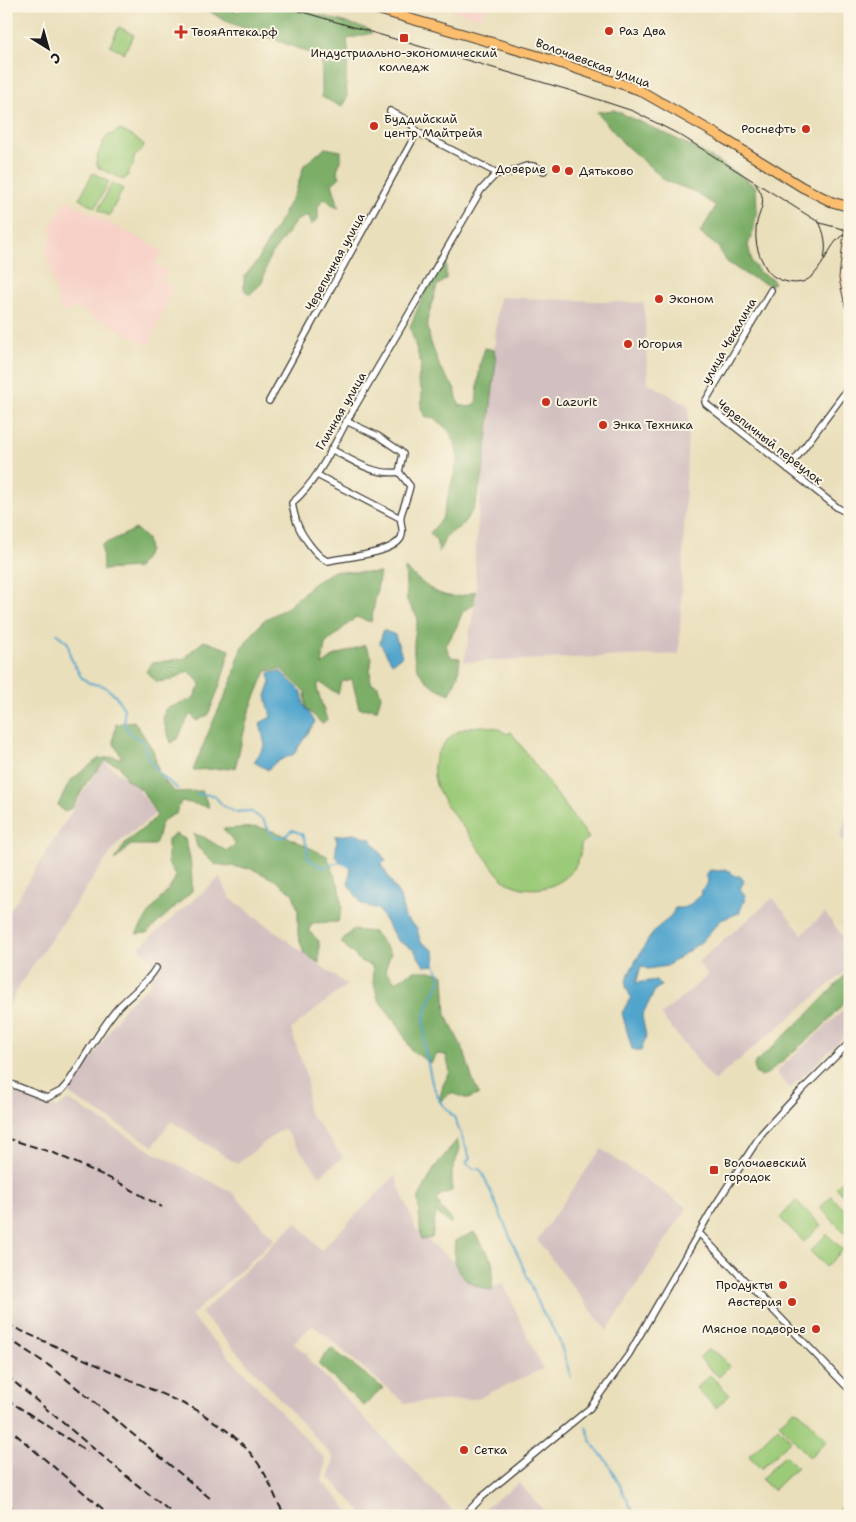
<svg xmlns="http://www.w3.org/2000/svg" width="856" height="1522" viewBox="0 0 856 1522" font-family="'Shantell Sans',sans-serif">
<style>
.built{fill:#f7d1c8}
.industrial{fill:#d2bfc0}
.green{fill:#9bca78;stroke:#5c734a}
.forest{fill:#7cae68;stroke:#4c6542}
.water{fill:#51a5cd;stroke:#366074}
.lines{fill:none;stroke-linecap:round;stroke-linejoin:round}
.stream{stroke:#51a5cd;stroke-width:2}
.minor-casing{stroke:#3b3934;stroke-width:8}
.secondary-casing{stroke:#3b3934;stroke-width:11}
.primary-casing{stroke:#3b3934;stroke-width:11}
.minor{stroke:#fff;stroke-width:5.5}
.secondary{stroke:#fde5c5;stroke-width:9}
.primary{stroke:#fbbd6e;stroke-width:9}
.tram{stroke:#1c1c1c;stroke-width:1}
.rail{stroke:#1c1c1c;stroke-width:2;stroke-dasharray:8 4;stroke-linecap:butt}
.poi-dot{fill:#c8321e;stroke:#fcf5e5;stroke-width:2}
.labels{text-anchor:middle;dominant-baseline:central;stroke-width:4;stroke-linejoin:round;paint-order:stroke}
.poi-label{font-size:12px;fill:#1c1c1c;stroke:#fcf5e5;text-anchor:start}
.street-label{font-size:12px;fill:#1c1c1c;stroke:#fcf5e5}
</style>
<rect width="100%" height="100%" fill="#fcf5e5"/>
<filter id="ink" filterUnits="userSpaceOnUse"><feTurbulence type="fractalNoise" baseFrequency=".02" numOctaves="2"/><feDisplacementMap in="SourceGraphic" scale="10" xChannelSelector="R" yChannelSelector="G"/><feConvolveMatrix kernelMatrix="1 2 1 2 8 2 1 2 1" color-interpolation-filters="sRGB"/></filter>
<filter id="wash" filterUnits="userSpaceOnUse"><feTurbulence type="fractalNoise" baseFrequency=".0096" numOctaves="4" result="noise"/><feDisplacementMap in="SourceGraphic" scale="20" xChannelSelector="R" yChannelSelector="G"/><feGaussianBlur stdDeviation="1.12" result="paint"/><feColorMatrix in="noise" values="0 0 0 0 0 0 0 0 0 0 0 0 0 0 0 0 0 1.4 0 .05"/><feComposite in="paint" operator="in"/></filter>
<g filter="url(#wash)">
<rect width="100%" height="100%" fill="#e9dfbb"/>
<g class="built">
<polygon points="436,6 486,6 481,18"/>
<polygon points="66,200 163,251 155,264 169,272 163,281 174,288 149,346 77,308 61,313 45,250 54,234 49,231"/>
</g>
<g class="industrial">
<polygon points="499,297 644,303 648,383 689,406 679,654 464,662 476,597 475,555"/>
<polygon points="103,761 137,787 155,814 117,844 21,983 6,1012 6,917"/>
<polygon points="850,804 850,843 840,839"/>
<polygon points="220,877 230,898 347,985 291,1029 308,1081 307,1110 343,1157 320,1176 283,1128 237,1164 171,1121 153,1146 69,1094 126,1005 150,985 155,964 139,947"/>
<polygon points="773,898 802,934 825,913 843,937 850,932 850,967 714,1081 661,1015 708,975 698,962"/>
<polygon points="850,1004 850,1031 790,1089 776,1072"/>
<polygon points="6,1090 56,1108 69,1100 153,1152 232,1192 274,1239 191,1316 326,1460 322,1481 354,1516 6,1516"/>
<polygon points="601,1149 687,1208 607,1331 537,1240"/>
<polygon points="395,1176 416,1229 483,1289 503,1283 543,1369 476,1399 405,1403 313,1325 293,1343 307,1354 309,1360 452,1510 447,1516 365,1516 329,1477 334,1458 201,1313 296,1222 321,1250"/>
<polygon points="519,1483 549,1516 474,1516"/>
</g>
<g class="green">
<polygon points="119,27 134,35 124,53 110,45"/>
<path d="M119 130C124 131 142 141 144 145L143 149 134 157 133 166C128 170 129 176 124 180L99 168 96 163 97 157 104 141 108 136Z"/>
<polygon points="93,173 109,182 95,208 79,199"/>
<polygon points="112,183 123,189 109,216 98,210"/>
<path d="M483 726 497 728 507 734 511 732 589 838 581 844C582 881 539 899 508 883 504 881 500 876 497 873 486 858 475 844 465 829 446 805 419 775 443 745 455 730 465 727 483 726Z"/>
<polygon points="850,1173 850,1197 847,1199 836,1187"/>
<polygon points="831,1196 850,1215 850,1234 848,1236 820,1208"/>
<polygon points="796,1201 821,1225 804,1242 780,1218"/>
<polygon points="827,1234 843,1250 826,1267 810,1251"/>
<polygon points="707,1350 717,1353 730,1366 719,1377 699,1358"/>
<polygon points="710,1375 730,1395 716,1408 696,1388"/>
<polygon points="794,1410 800,1412 827,1440 810,1458 779,1423"/>
<polygon points="778,1427 791,1440 761,1469 749,1456"/>
<polygon points="785,1455 797,1467 773,1490 761,1479"/>
<polygon points="847,1501 850,1504 850,1516 832,1516"/>
</g>
<g class="forest">
<polygon points="202,6 224,6 238,12 244,6 288,6 368,29 372,33 347,39 349,58 346,74 347,97 342,107 322,97 322,64 315,55 223,20"/>
<path d="M614 110C663 132 713 154 756 187L757 211 753 232 748 245 752 262 760 273 772 279 774 283 770 285 748 276 727 262 718 247 700 233 716 206 693 191 666 181 624 144 597 112Z"/>
<polygon points="325,148 341,151 341,160 337,170 340,177 332,184 339,207 331,204 325,198 318,206 318,219 311,225 309,215 296,221 280,243 269,258 262,283 249,295 244,289 244,277 258,260 296,191 304,165"/>
<polygon points="442,259 446,261 446,279 437,286 427,321 430,340 440,368 455,389 459,405 469,407 476,404 480,364 485,348 494,350 496,361 483,474 474,509 461,526 446,536 439,552 436,540 430,533 442,519 458,459 455,443 449,431 435,418 426,417 421,408 422,391 418,381 421,365 410,327 424,293"/>
<polygon points="136,529 147,539 149,551 138,568 103,570 102,545"/>
<path d="M405 568C427 587 445 606 475 591L474 604 463 611 456 628 446 646 451 657 460 658 458 675 450 694C410 679 410 656 418 618L407 601Z"/>
<polygon points="334,571 380,573 371,622 356,617 325,644 322,665 336,655 365,645 372,658 370,671 371,683 378,686 381,696 377,710 359,708 352,679 341,682 338,694 319,682 317,689 327,720 322,724 306,708 305,692 281,669 266,671 249,712 235,768 193,770 212,724 233,678 241,648 264,620 288,607 313,584"/>
<polygon points="204,641 230,650 220,685 208,715 197,721 190,714 178,738 171,743 163,720 165,709 193,699 201,684 188,671 172,680 157,682 146,672 152,663 186,658 190,652"/>
<path d="M134 721 153 750 160 777 175 792 202 791 209 807 181 801 176 814C154 821 163 832 154 845H131L115 860 126 842 144 828 157 816 142 790 126 779 119 765 105 761 87 782 73 807 64 812 58 805 70 781 98 759 112 757 122 758 113 742 116 724Z"/>
<polygon points="258,827 279,833 327,856 340,889 342,908 338,922 312,923 309,931 319,941 319,963 304,953 298,935 298,911 293,894 275,880 252,869 214,864 197,847 194,834 204,837 226,851 236,844 223,829"/>
<path d="M176 834 185 839C191 856 192 873 192 891L147 933 136 934 150 912 171 886 176 876 168 863V839Z"/>
<polygon points="352,930 374,932 391,953 385,970 396,982 413,971 430,971 444,975 446,1015 464,1051 472,1078 479,1094 468,1099 451,1093 439,1102 443,1085 450,1072 446,1055 437,1054 431,1063 412,1051 398,1025 378,999 374,984 372,966 360,961 341,942"/>
<polygon points="850,970 850,996 847,1000 820,1029 767,1074 761,1076 755,1073 754,1064 758,1060 809,1013"/>
<polygon points="457,1140 460,1149 452,1172 452,1191 440,1195 437,1200 441,1208 452,1220 450,1224 436,1212 432,1238 421,1240 418,1199 435,1167"/>
<path d="M474 1232 493 1262 492 1290C487 1290 482 1288 477 1286 455 1276 453 1263 455 1241Z"/>
<polygon points="331,1348 383,1388 364,1406 318,1364"/>
</g>
<g class="water">
<polygon points="383,630 395,635 402,656 392,663 380,643"/>
<polygon points="280,671 302,692 304,705 315,722 294,754 276,762 268,770 254,762 265,745 260,723 271,717 266,696 270,684 269,673"/>
<polygon points="354,834 371,839 386,861 381,864 400,897 405,918 417,928 420,941 434,951 435,965 424,966 414,950 397,940 378,909 362,904 348,884 351,868 335,857 337,841 335,836"/>
<path d="M724 869 730 871 735 876H740L744 881 740 889 746 897 739 913 721 920 701 942 667 966 648 969 641 966 636 983 656 980 661 986 655 990 642 1016 646 1036 641 1051 632 1049 622 1013 631 997C629 993 625 987 626 982 626 976 651 933 657 928 666 920 670 920 675 908 692 909 689 902 702 895L701 890 707 885 708 879 705 876 710 870 719 871Z"/>
</g>
<g class="lines">
<g class="stream">
<path d="M57 634 68 643 70 656 81 677 89 683 104 686 116 696 124 709V724L131 734 143 741C149 766 159 775 178 789"/>
<polyline points="197,794 214,795 222,805 234,812 250,811 263,820 273,837 284,837 292,830 302,834 307,845 308,858 322,868 339,862 347,865"/>
<polyline points="434,962 441,980 431,998 424,1017 425,1050 432,1083 441,1103 454,1117 470,1158 466,1163 474,1169 480,1169 483,1174 542,1311 558,1337 571,1377"/>
<polyline points="586,1427 593,1445 608,1463 633,1511 637,1516"/>
</g>
</g>
</g>
<g filter="url(#ink)">
<g class="lines">
<defs>
<g id="minor">
<polyline points="390,111 409,121 417,132 497,173"/>
<polyline points="771,290 705,402 706,404 838,508 850,514"/>
<polyline points="269,401 417,132"/>
<path d="M346 421 378 436 400 451 403 454 399 472 410 486C408 496 404 505 401 515 399 523 405 530 401 538 392 554 346 557 328 561 317 558 301 534 297 523 295 517 293 509 292 503 322 477 336 438 356 405 398 333 439 262 481 190L497 173C513 177 519 164 533 166 537 167 541 170 544 171"/>
<path d="M331 449C352 460 374 476 399 472"/>
<polyline points="788,469 850,386"/>
<polyline points="317,475 400,518"/>
<path d="M6 1082 47 1098 61 1091 68 1083C84 1059 98 1032 116 1010 129 995 146 985 156 968"/>
<polyline points="699,1233 850,1390"/>
<polyline points="464,1516 482,1497 590,1408 629,1354 709,1215 762,1133 799,1093 850,1042"/>
</g>
<polyline id="secondary" points="850,224 844,278 850,305"/>
<polyline id="primary" points="366,6 542,57 639,90 718,135 802,187 832,202 850,207"/>
</defs>
<use href="#minor" class="minor-casing"/>
<use href="#secondary" class="secondary-casing"/>
<use href="#primary" class="primary-casing"/>
<use href="#minor" class="minor"/>
<use href="#secondary" class="secondary"/>
<use href="#primary" class="primary"/>
<g class="tram">
<polyline points="282,6 572,91 633,111 680,135 820,223 850,231"/>
<path d="M756 185C771 203 756 212 756 231 755 245 759 256 766 268 770 275 777 279 784 281 818 292 823 253 839 238 842 235 846 234 850 233"/>
<path d="M818 220C825 233 827 245 824 259"/>
</g>
<g class="rail">
<polyline points="6,1138 54,1153 118,1182 162,1207"/>
<path d="M6 1324 195 1409C223 1427 245 1441 263 1471 272 1485 276 1503 286 1516"/>
<polyline points="6,1337 54,1369 211,1499"/>
<polyline points="6,1375 125,1475 176,1516"/>
<polyline points="6,1399 87,1451"/>
<polyline points="6,1426 111,1516"/>
<polyline points="6,1502 22,1516"/>
</g>
</g>
</g>
<g class="poi-dot">
<circle cx="609" cy="31" r="5"/>
<path d="M178.5 24.5h5v5h5v5h-5v5h-5v-5h-5v-5h5z"/>
<rect x="399" y="33" width="10" height="10" rx="2.5"/>
<circle cx="374" cy="126" r="5"/>
<circle cx="806" cy="129" r="5"/>
<circle cx="556" cy="169" r="5"/>
<circle cx="569" cy="171" r="5"/>
<circle cx="659" cy="299" r="5"/>
<circle cx="628" cy="344" r="5"/>
<circle cx="546" cy="402" r="5"/>
<circle cx="603" cy="425" r="5"/>
<rect x="709" y="1165" width="10" height="10" rx="2.5"/>
<circle cx="783" cy="1285" r="5"/>
<circle cx="792" cy="1302" r="5"/>
<circle cx="816" cy="1329" r="5"/>
<circle cx="464" cy="1450" r="5"/>
</g>
<g class="labels">
<g class="poi-label">
<text x="619" y="31">Раз Два</text>
<text x="191" y="32">ТвояАптека.рф</text>
<text x="404" y="53" text-anchor="middle">Индустриально-экономический<tspan x="404" dy="14">колледж</tspan></text>
<text x="384" y="119">Буддийский<tspan x="384" dy="14">центр Майтрейя</tspan></text>
<text x="796" y="129" text-anchor="end">Роснефть</text>
<text x="546" y="169" text-anchor="end">Доверие</text>
<text x="579" y="171">Дятьково</text>
<text x="669" y="299">Эконом</text>
<text x="638" y="344">Югория</text>
<text x="556" y="402">Lazurit</text>
<text x="613" y="425">Энка Техника</text>
<text x="724" y="1163">Волочаевский<tspan x="724" dy="14">городок</tspan></text>
<text x="773" y="1285" text-anchor="end">Продукты</text>
<text x="782" y="1302" text-anchor="end">Австерия</text>
<text x="806" y="1329" text-anchor="end">Мясное подворье</text>
<text x="474" y="1450">Сетка</text>
</g>
<g class="street-label">
<text transform="translate(593 63) rotate(20)">Волочаевская улица</text>
<text transform="translate(335 262) rotate(-61)">Черепичная улица</text>
<text transform="translate(729 341) rotate(-60)">улица Чекалина</text>
<text transform="translate(341 411) rotate(-60)">Глинная улица</text>
<text transform="translate(770 442) rotate(38)">Черепичный переулок</text>
</g>
</g>
<rect width="856" height="1522" fill="none" stroke="#fcf5e5" stroke-width="25"/>
<g transform="translate(48 48) rotate(143)" stroke="#fcf5e5" stroke-width="4" paint-order="stroke">
<path d="M0-4L9 19L0 12L-9 19Z" fill="#1c1c1c"/>
<text y="-8" font-size="14" font-weight="bold" text-anchor="middle" fill="#1c1c1c">С</text>
</g>
</svg>
